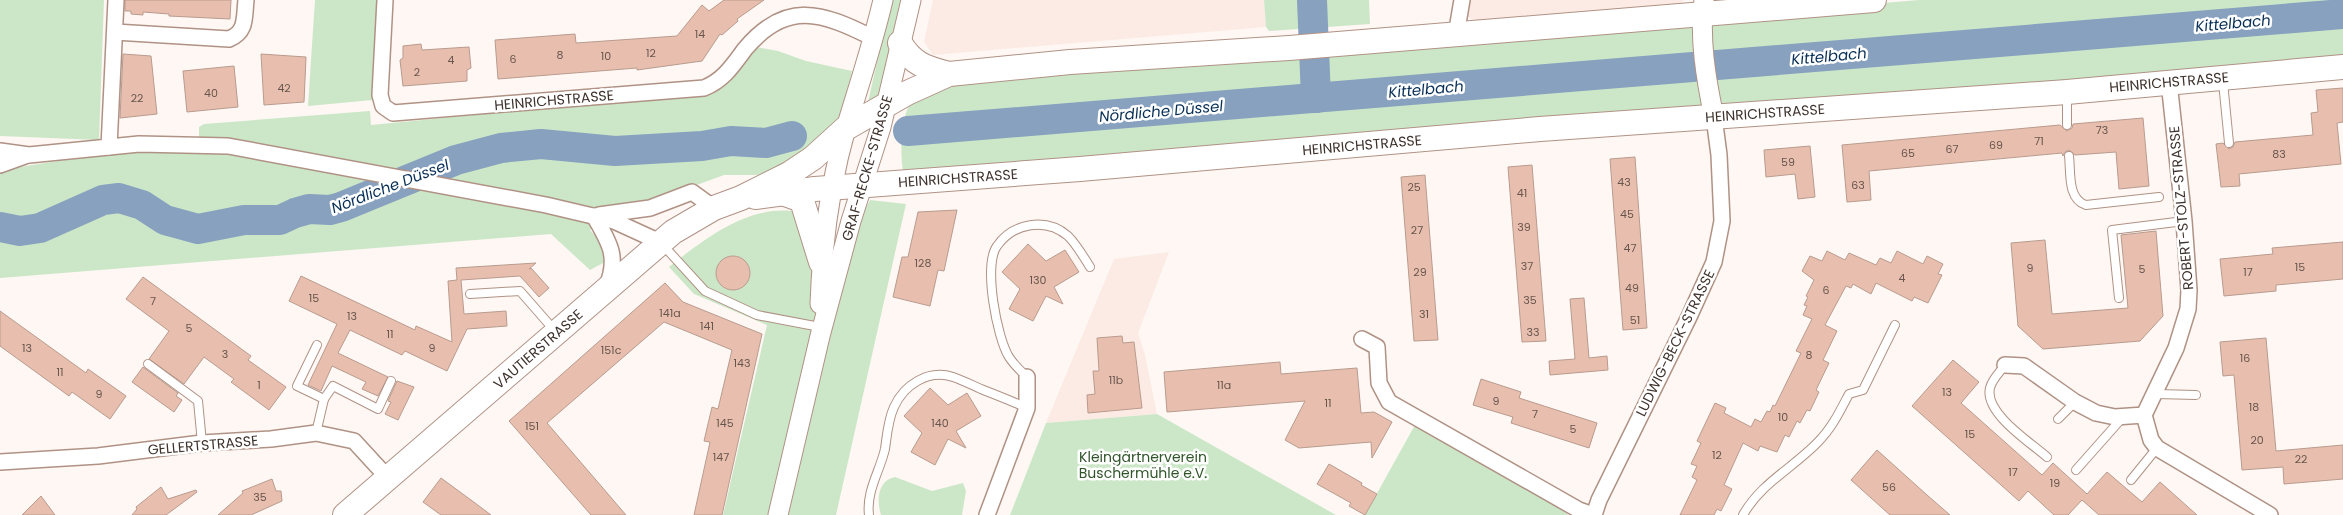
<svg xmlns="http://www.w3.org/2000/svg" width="2343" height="515" viewBox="0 0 2343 515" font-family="Poppins,sans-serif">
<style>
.built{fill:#fcebe4}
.green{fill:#cce7c8}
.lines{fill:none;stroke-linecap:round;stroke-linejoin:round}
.river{stroke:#87a1bf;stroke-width:30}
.building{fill:#e8bfae;stroke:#b99b8e}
.service-casing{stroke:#b09285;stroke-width:10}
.minor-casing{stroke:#b09285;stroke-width:18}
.tertiary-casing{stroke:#b09285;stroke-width:21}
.primary-casing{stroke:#b09285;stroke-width:26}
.service{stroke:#fff;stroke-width:8}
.minor{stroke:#fff;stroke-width:15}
.tertiary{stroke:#fff;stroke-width:19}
.primary{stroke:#fff;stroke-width:24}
.labels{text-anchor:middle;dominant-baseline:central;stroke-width:5;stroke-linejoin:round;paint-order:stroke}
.number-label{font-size:11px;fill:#68554d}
.street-label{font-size:14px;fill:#3e322d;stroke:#fff}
.park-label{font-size:14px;fill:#2f5529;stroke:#fff}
.water-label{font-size:15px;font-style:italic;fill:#072e56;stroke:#fff}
</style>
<rect width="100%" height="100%" fill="#fef7f4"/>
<g class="built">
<polygon points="933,0 1264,0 1266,27 933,55 924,42"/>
<polygon points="1462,0 1685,0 1678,4 1648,9 1481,21 1471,19 1460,10"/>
<polygon points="1169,252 1138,333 1145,355 1157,414 1046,423 1114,259"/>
</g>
<g class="green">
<polygon points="0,0 104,0 99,140 0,136"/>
<polygon points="315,0 379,0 373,100 308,106"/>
<polygon points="891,0 903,0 881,96 868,102"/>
<polygon points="1264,0 1369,0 1370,24 1269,31 1266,27"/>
<path d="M1919 0H2343V65L903 171C900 154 900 112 914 99 923 92 939 87 949 81Z"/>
<path d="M756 47 778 51 806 61 852 71 843 109 835 127 821 141 765 175H724L664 197 620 206 590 230 602 243 605 262 590 270 551 234 0 278V170C66 160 133 147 199 154V127L204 124 370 111 371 125 702 93Z"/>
<path d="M870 200 906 204 836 515H723L767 325 694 294 669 267C703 240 746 206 792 211L845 271 858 223Z"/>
<polygon points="1157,414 1336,515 1010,515 1046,423"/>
<polygon points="1416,423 1556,503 1568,515 1365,515"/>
<path d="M895 477 932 491 963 483 966 491 962 515H881C876 500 878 480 895 477Z"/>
</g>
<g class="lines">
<g class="river">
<polyline points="1312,0 1316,98"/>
<polyline points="908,131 2343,14"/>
<polyline points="0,227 20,231 40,228 103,200 119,198 142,205 165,220 198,229 244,220 280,220 295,213 309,209 330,210 341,207 456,160 501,148 541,144 615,151 702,146 731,141 766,143 792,136"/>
</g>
</g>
<g class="building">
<polygon points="125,0 231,0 230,19 169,16 169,14 143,12 143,15 131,14 131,11 125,11"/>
<polygon points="724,0 764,0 737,19 738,21 722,35 720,34 702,61 637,70 637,68 498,79 495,40 575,34 576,43 677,36 702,5 709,11"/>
<polygon points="421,44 422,50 469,47 471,68 467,70 467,81 403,86 400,60 403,58 403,46"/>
<polygon points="123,54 151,56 157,114 120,118"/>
<polygon points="261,54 306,57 304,102 264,105"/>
<polygon points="234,66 238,107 187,112 183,71"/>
<polygon points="2343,88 2343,122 2337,123 2341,164 2239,174 2240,186 2221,187 2216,144 2223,143 2229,149 2233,147 2235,142 2313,135 2311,113 2318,112 2316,90"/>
<polygon points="2143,118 2149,186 2119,189 2116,152 2075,155 2069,150 2065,152 2063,156 2062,153 1869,171 1871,200 1847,202 1842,145 2060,125 2067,131 2072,128 2073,124"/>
<polygon points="1810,146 1815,197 1798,199 1795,174 1766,177 1764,150"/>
<polygon points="1635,157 1647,328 1623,330 1610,159"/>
<polygon points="1532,165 1546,341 1522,342 1508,167"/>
<polygon points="1425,175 1438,340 1414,341 1401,177"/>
<polygon points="957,210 944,271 938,270 930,306 893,297 902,257 908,257 918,212"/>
<polygon points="2156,231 2163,316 2140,341 2043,349 2018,326 2011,243 2045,240 2052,314 2128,308 2121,235"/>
<polygon points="2343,242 2343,279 2276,285 2276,291 2224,296 2220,259 2273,254 2272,248"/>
<polygon points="1028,244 1046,261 1065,250 1079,272 1054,287 1063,304 1046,296 1033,321 1009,309 1020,289 1002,272"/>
<polygon points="1827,251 1845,260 1849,253 1876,265 1880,258 1891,263 1897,251 1923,264 1927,256 1943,264 1938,274 1942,275 1928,303 1914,297 1912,301 1876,283 1871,294 1853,284 1851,288 1846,286 1825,325 1837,331 1823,360 1829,363 1816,390 1819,392 1810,411 1807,410 1800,423 1797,421 1789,437 1785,435 1777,452 1760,446 1758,451 1743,443 1724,485 1732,489 1721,511 1717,509 1714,515 1680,515 1697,480 1692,477 1697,466 1691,464 1701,443 1697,441 1715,403 1726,408 1724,413 1751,427 1755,419 1761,422 1767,411 1770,412 1773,405 1775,406 1801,353 1796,351 1812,319 1803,315 1807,306 1804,305 1808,297 1806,296 1814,280 1802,271 1810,256 1822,261"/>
<circle cx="733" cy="273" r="17"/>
<polygon points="536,263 529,269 531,268 549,288 539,297 520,276 461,280 464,314 506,311 507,326 467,329 447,371 405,351 402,355 350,330 338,353 388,377 378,396 362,389 366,382 332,366 321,391 308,385 337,324 289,301 301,276 415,330 416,326 452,342 448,281 457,280 456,268"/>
<polygon points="143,277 251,356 248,360 286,387 269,410 231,382 234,379 204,357 184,384 149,359 169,331 126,299"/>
<polygon points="665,283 683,302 762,334 722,515 694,515 710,442 704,441 712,407 718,409 732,350 664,322 547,423 626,515 591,515 509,421"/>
<polygon points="1584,298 1589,358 1607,356 1608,370 1550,375 1549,361 1575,359 1570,299"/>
<polygon points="0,311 86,373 88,369 126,396 110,419 72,392 69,396 0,346"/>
<polygon points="1122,336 1123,343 1134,342 1142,408 1088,413 1087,395 1095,394 1093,371 1099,371 1097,338"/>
<polygon points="2266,338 2276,451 2343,445 2343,479 2284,484 2283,467 2242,470 2234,375 2223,376 2220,342"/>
<polygon points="1953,360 1979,382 1961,403 2042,475 2053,463 2087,494 2107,472 2142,502 2160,482 2197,515 2099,515 2082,500 2068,515 2054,515 2028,491 2019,501 1912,406"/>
<polygon points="1280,362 1281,374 1357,368 1361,413 1374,412 1392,422 1372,458 1371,442 1299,448 1285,440 1305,401 1167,412 1164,372"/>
<polygon points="143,367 178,393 176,396 182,400 174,412 132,382"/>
<polygon points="1481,379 1521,392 1519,398 1597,423 1589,448 1511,423 1513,417 1473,405"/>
<polygon points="397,381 414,387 398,420 385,414 391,402 388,401"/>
<polygon points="930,388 948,405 967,393 981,416 956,431 966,448 948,439 935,465 911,452 922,433 904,416"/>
<polygon points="1877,450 1927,495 1950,515 1890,515 1851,480"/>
<polygon points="1329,464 1362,483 1361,485 1377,494 1365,515 1349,506 1351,503 1317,484"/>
<polygon points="441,478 475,503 491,515 441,515 423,502"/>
<polygon points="272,479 276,491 281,491 282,501 251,515 218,515 243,493 242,491"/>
<polygon points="161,487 168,499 196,490 197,492 166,515 132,515 137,509 136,507"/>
<polygon points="41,496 55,515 22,515"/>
</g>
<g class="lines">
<defs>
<g id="service">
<polyline points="2223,82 2229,143"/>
<polyline points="2067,94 2067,125"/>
<path d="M2069 156C2071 172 2067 199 2086 205L2159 197"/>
<polyline points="662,244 705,291 757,315 820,327"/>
<polyline points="470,294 520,291 555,331"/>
<polyline points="2119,298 2112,230 2184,221"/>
<polyline points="148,364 198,401 202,443"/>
<path d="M2005 365C2000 372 1992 379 1990 388 1984 413 2030 442 2047 457"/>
<path d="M1027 377C1021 371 1014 365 1009 357 997 338 983 265 997 246 1013 223 1046 217 1068 236 1077 245 1083 256 1090 267"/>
<polyline points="2156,394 2196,395"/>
<polyline points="324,399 333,386 378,409 391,381"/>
<polyline points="2058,419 2075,402"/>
<polyline points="316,433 324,399 297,386 317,345"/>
<polyline points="2076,470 2123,417"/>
<polyline points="2131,480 2157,448"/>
<path d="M869 515C866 491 880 471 885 449 887 435 888 420 894 407 904 385 928 369 953 377 962 380 972 385 981 389 996 395 1012 401 1027 408"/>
<path d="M1743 515C1761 483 1793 468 1818 442 1832 428 1840 411 1849 394L1863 390 1895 325"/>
</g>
<g id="minor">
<path d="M385 0 380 95 383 106 393 113 704 88C724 80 733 65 745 49 786 0 822 12 873 38"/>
<path d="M115 32 229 39C247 32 244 17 246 0"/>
<polyline points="1456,35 1462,0"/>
<polyline points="109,147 116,0"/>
<polyline points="0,151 29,155 139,144 228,146 546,205 614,221 660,242"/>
<polyline points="0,165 25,156"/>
<polyline points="599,215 650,208 692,192 714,208"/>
<path d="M594 216C609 242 619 256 607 286"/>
<polyline points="1362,339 1377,347 1379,383 1389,402 1579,510 1593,515"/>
<polyline points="2005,365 2024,366 2075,402 2096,413 2115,417 2144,415 2176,348 2188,309 2189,290 2184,221 2169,82"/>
<polyline points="2144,415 2151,440 2157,448 2270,515"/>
<polyline points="0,462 98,456 202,443 271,439 316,433 354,441 388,478"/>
<polyline points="987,515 1027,408 1027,377"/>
<polyline points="1594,515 1599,500 1689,317 1714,262 1722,221 1719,155 1714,117"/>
</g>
<g id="tertiary">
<path d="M1704 0C1699 38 1706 79 1714 117"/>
<path d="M820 304C822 247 830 184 846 128 859 85 873 43 883 0"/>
<polyline points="778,515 820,336 851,221 881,127 911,0"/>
</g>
<g id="primary">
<path d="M900 43C912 64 926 68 949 74"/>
<polyline points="785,194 799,199 803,204 821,262"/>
<polyline points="755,197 815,189 1080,169 1540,129 2067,92 2343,67"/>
<polyline points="345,515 673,232 714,208 741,198 789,174 813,158 846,128 907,93 949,74 1070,62 1289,48 1874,0"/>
</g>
</defs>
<use href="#service" class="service-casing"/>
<use href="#minor" class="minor-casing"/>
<use href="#tertiary" class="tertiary-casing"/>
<use href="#primary" class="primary-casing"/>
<use href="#service" class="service"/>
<use href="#minor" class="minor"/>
<use href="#tertiary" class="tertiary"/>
<use href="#primary" class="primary"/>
</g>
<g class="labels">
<g class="number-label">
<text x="700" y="34">14</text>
<text x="651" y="53">12</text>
<text x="560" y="55">8</text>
<text x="606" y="56">10</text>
<text x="513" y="59">6</text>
<text x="451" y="60">4</text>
<text x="417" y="72">2</text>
<text x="284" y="88">42</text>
<text x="211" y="93">40</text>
<text x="137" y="98">22</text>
<text x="2102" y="130">73</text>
<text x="2039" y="141">71</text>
<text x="1996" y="145">69</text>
<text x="1952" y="149">67</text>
<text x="1908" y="153">65</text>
<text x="2279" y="154">83</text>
<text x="1788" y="162">59</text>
<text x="1624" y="182">43</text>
<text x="1858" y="185">63</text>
<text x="1414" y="187">25</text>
<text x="1522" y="193">41</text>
<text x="1627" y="214">45</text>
<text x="1524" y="227">39</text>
<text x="1417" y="230">27</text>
<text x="1630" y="248">47</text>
<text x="923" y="263">128</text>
<text x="1527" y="266">37</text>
<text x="2300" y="267">15</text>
<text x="2030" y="268">9</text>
<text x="2142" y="269">5</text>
<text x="1420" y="272">29</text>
<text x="2248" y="272">17</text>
<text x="1902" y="278">4</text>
<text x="1038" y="280">130</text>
<text x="1632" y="288">49</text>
<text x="1826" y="290">6</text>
<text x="314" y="298">15</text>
<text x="1530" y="300">35</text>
<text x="153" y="301">7</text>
<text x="670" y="313">141a</text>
<text x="1424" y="314">31</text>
<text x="352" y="316">13</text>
<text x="1635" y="320">51</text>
<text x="707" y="326">141</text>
<text x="189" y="328">5</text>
<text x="1533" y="332">33</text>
<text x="390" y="334">11</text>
<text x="27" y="348">13</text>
<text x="432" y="348">9</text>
<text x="611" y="350">151c</text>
<text x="225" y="354">3</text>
<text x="1809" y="355">8</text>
<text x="2245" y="358">16</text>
<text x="742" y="363">143</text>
<text x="60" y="372">11</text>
<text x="1116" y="380">11b</text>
<text x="259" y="385">1</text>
<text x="1224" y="385">11a</text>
<text x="1947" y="392">13</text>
<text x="99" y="394">9</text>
<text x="1496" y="401">9</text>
<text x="1328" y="403">11</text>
<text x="2254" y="407">18</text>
<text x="1535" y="414">7</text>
<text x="1783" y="417">10</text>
<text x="725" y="423">145</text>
<text x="940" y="423">140</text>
<text x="532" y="426">151</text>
<text x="1573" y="429">5</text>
<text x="1970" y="434">15</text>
<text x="2257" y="440">20</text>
<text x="1717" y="455">12</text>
<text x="721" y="457">147</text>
<text x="2301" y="459">22</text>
<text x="2013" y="472">17</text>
<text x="2055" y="483">19</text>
<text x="1889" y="487">56</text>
<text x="260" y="497">35</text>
</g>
<g class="street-label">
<text transform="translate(2169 82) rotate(-5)">HEINRICHSTRASSE</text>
<text transform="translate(554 100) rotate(-5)">HEINRICHSTRASSE</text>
<text transform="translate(1765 113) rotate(-4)">HEINRICHSTRASSE</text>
<text transform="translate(1362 145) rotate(-5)">HEINRICHSTRASSE</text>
<text transform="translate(867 168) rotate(-74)">GRAF-RECKE-STRASSE</text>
<text transform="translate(958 178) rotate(-4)">HEINRICHSTRASSE</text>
<text transform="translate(2181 208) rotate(-95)">ROBERT-STOLZ-STRASSE</text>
<text transform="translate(1675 343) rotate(-64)">LUDWIG-BECK-STRASSE</text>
<text transform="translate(538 349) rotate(-41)">VAUTIERSTRASSE</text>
<text transform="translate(203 445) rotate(-5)">GELLERTSTRASSE</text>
</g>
<g class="park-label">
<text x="1143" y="457">Kleingärtnerverein<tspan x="1143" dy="16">Buschermühle e.V.</tspan></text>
</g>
<g class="water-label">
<text transform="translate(2233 23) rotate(-5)">Kittelbach</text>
<text transform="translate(1829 56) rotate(-5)">Kittelbach</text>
<text transform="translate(1426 89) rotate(-5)">Kittelbach</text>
<text transform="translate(1161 111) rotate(-5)">Nördliche Düssel</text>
<text transform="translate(390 186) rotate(-21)">Nördliche Düssel</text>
</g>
</g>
</svg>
